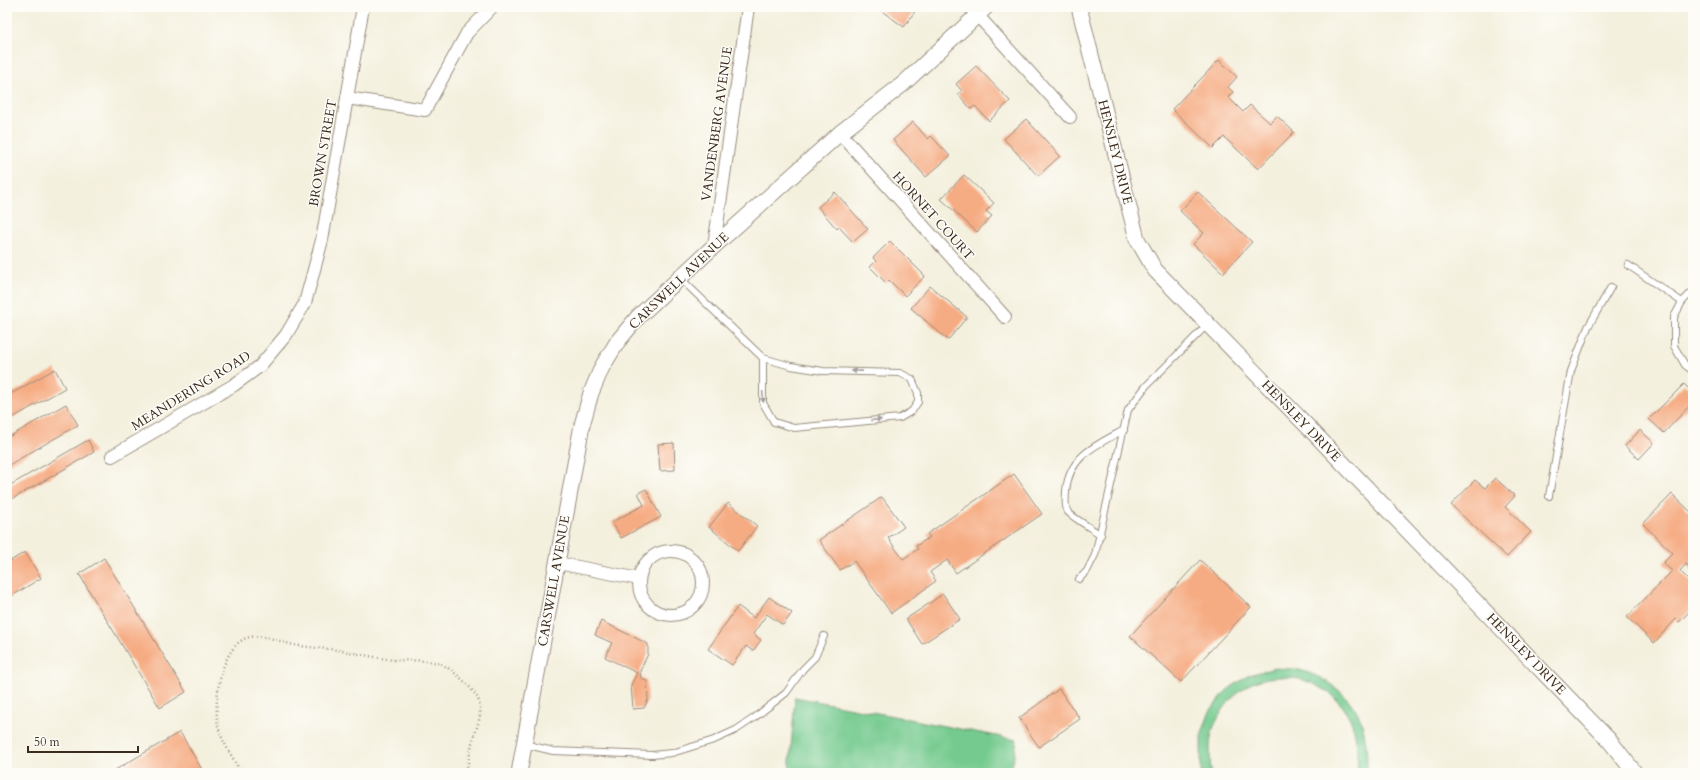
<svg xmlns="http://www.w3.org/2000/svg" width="1700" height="780" viewBox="0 0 1700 780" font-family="Cardo,serif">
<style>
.green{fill:#75ca8f;stroke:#587a56}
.building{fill:#f6ac83}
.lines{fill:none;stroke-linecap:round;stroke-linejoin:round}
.service-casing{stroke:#988d7e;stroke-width:8}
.minor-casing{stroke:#988d7e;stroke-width:14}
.tertiary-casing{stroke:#988d7e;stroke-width:17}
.path{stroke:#988d7e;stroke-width:2.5;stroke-dasharray:1 3;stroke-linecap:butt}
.service{stroke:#fff;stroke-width:6}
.minor{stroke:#fff;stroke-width:12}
.tertiary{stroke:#fff;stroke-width:15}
.oneway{fill:#a79f9a}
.labels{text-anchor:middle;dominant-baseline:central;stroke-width:3;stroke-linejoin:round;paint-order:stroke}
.street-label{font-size:13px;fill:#3b2a1e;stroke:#fdfcf7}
</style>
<rect width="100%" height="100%" fill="#fdfcf7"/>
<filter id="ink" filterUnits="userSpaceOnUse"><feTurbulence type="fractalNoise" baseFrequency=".025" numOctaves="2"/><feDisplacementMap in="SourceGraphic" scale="8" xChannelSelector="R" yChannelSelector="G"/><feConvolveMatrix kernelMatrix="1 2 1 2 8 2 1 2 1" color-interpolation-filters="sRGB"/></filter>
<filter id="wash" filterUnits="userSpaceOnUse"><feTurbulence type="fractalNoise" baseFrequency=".012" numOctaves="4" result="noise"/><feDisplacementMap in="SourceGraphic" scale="16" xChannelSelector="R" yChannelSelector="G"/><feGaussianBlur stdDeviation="0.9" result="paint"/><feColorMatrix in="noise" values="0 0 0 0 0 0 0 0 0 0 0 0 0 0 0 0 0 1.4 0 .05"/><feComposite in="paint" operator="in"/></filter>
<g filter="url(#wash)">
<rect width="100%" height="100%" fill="#f4f0de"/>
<g class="green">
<path d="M1275 668C1284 669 1295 668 1303 671 1328 678 1352 697 1361 721 1367 738 1367 756 1367 773H1358C1357 755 1358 736 1350 719 1333 681 1280 665 1245 687 1232 696 1223 708 1216 722 1208 737 1210 757 1211 773H1201V736L1210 711 1227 690 1249 675Z"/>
<polygon points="795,697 1017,740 1011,773 789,773"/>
</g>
<g id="blocks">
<g class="building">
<polygon points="876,7 918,7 904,27"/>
<polygon points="1219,60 1237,77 1228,87 1233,92 1228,97 1243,112 1250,105 1270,123 1277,116 1294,132 1258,169 1224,137 1213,148 1172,109"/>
<polygon points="976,66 1010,101 989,121 975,106 971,109 958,94 962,91 956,84"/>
<polygon points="1026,119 1060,156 1038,176 1004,139"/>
<polygon points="913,122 928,139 931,136 950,156 926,177 893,140"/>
<polygon points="964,175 994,203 986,211 992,216 977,232 941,199"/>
<polygon points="835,192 868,229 853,242 839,227 837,229 818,207"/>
<polygon points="1198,192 1252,242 1223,273 1193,244 1204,233 1180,211"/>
<polygon points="890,241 925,276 905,296 889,280 886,283 870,267 876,261 873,258"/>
<polygon points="930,286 967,317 948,340 911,308"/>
<polygon points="55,369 65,388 7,421 7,396"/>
<polygon points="1684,384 1693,393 1693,402 1664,433 1649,419"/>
<polygon points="66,404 78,425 7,466 7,438"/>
<polygon points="1640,430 1654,443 1639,459 1625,446"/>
<polygon points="88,440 94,452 7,502 7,487"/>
<polygon points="674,443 675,470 660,471 658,444"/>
<polygon points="1014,474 1042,514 956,573 947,560 930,572 936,581 891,613 854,561 840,570 819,540 882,497 904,527 888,538 903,559 918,549 916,546 930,537 927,534"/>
<polygon points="1495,478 1515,496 1505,507 1531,532 1507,557 1451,505 1475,480 1485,488"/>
<polygon points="646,489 661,517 621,538 612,522 644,505 638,493"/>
<polygon points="1672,494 1693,514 1693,571 1686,564 1680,571 1693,584 1693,608 1679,622 1676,619 1654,643 1627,617 1672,571 1663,563 1673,553 1643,524"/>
<polygon points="728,503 757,526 738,551 709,527"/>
<polygon points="25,552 41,578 7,599 7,563"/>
<polygon points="104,558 186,692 160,708 79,574"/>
<polygon points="1200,560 1251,607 1181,682 1130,636"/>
<polygon points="943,594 960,619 922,644 906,619"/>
<polygon points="769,597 792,613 783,625 767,614 753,634 761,640 753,651 746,646 732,665 708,649 738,606 754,618"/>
<polygon points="601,621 648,644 648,654 640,671 641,678 647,681 648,700 644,708 633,709 631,685 637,673 605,657 612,643 595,635"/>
<polygon points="1059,689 1080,719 1039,747 1019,718"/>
<polygon points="180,732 204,773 110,773"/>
</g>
</g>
</g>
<g filter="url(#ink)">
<use href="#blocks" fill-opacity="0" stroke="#988d7e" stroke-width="1"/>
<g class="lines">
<defs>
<g id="service">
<polyline points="1628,265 1682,302"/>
<polyline points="680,278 763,358 791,366 823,371 900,373 912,379 918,393 918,402 912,411 900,418 794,428 774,422 763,403 763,358"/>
<polyline points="1693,291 1682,302 1674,317 1674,346 1685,365 1693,371"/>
<polyline points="1549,496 1571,371 1588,327 1611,287"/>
<path d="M1101 535C1094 530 1072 517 1068 512 1064 506 1066 498 1066 491 1069 456 1096 445 1124 430"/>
<polyline points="1079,579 1087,571 1095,555 1128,410 1146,386 1207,325"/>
<polyline points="524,744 553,751 652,755 672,753 714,740 736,730 754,718 786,693 803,669 815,657 824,636"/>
</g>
<g id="minor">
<polyline points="970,7 1070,117"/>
<polyline points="347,98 425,110 467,33 492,7"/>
<polyline points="840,133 1005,317"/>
<polyline points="714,246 748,7"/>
<polyline points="112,456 234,385 260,366 286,335 305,303 322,240 363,7"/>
<circle cx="671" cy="583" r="32"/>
<polyline points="558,563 639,579"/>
</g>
<g id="tertiary">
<polyline points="1079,7 1137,239 1155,270 1312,431 1547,676 1609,740 1635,773"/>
<polyline points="519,773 582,425 591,393 602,367 618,341 638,317 714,246 840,133 903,84 986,7"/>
</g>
</defs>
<use href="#service" class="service-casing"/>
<use href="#minor" class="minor-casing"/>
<use href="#tertiary" class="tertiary-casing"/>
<path class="path" d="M241 773C234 759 224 745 219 730 212 706 220 643 250 637 264 634 280 642 294 645 306 647 318 648 330 649 351 652 372 657 393 660 408 661 426 659 441 664 451 668 474 689 478 699 484 715 476 728 472 743 470 753 468 763 466 773"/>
<use href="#service" class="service"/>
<use href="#minor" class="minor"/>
<use href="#tertiary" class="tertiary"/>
</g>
<defs><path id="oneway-solid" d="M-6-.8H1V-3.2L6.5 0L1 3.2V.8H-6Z"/></defs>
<g class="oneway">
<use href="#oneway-solid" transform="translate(857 371) rotate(-179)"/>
<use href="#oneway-solid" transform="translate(763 397) rotate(87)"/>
<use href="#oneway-solid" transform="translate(876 420) rotate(-5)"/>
</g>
</g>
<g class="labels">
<g class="street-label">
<text transform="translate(717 124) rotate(-82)">VANDENBERG AVENUE</text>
<text transform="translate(1115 152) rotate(76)">HENSLEY DRIVE</text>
<text transform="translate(323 153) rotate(-80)">BROWN STREET</text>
<text transform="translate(933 216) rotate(48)">HORNET COURT</text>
<text transform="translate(679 281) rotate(-44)">CARSWELL AVENUE</text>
<text transform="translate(191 391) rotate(-32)">MEANDERING ROAD</text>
<text transform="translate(1301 421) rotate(46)">HENSLEY DRIVE</text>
<text transform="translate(554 581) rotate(-80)">CARSWELL AVENUE</text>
<text transform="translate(1526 654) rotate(46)">HENSLEY DRIVE</text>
</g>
</g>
<rect width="1700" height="780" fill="none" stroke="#fdfcf7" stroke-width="24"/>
<path d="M28 746v6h110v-6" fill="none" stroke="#3b2a1e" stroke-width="2"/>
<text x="34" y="746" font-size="12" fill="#3b2a1e" stroke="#fdfcf7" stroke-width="3" paint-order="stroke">50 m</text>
</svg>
